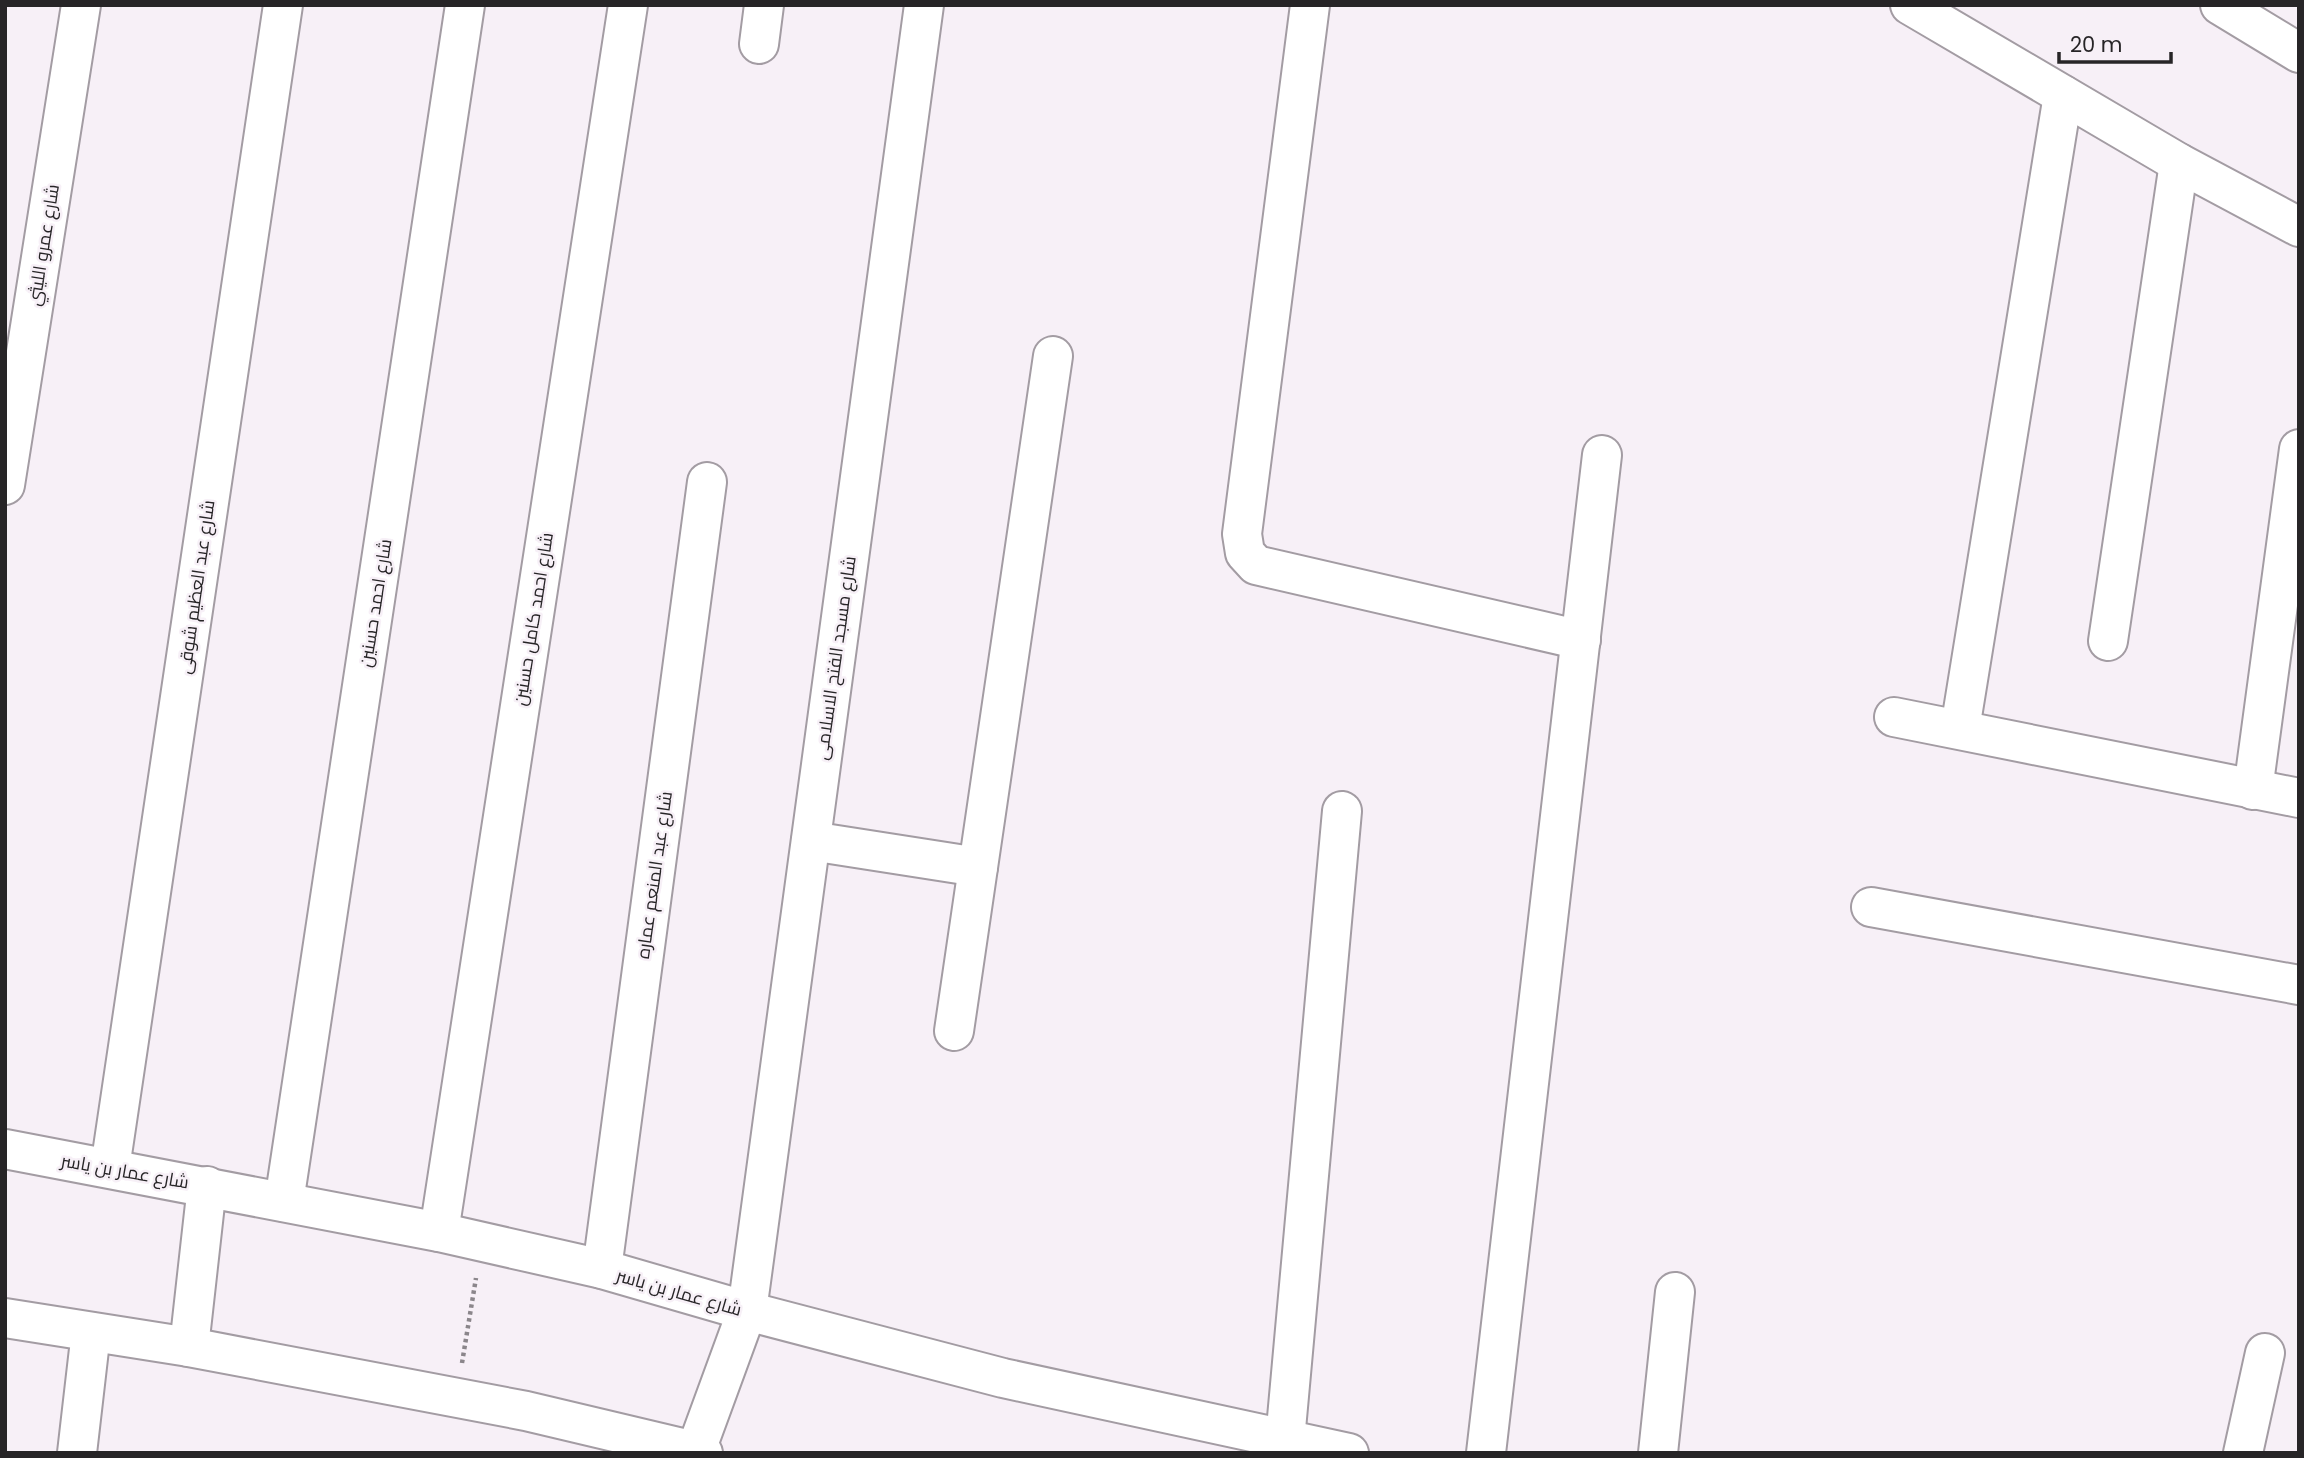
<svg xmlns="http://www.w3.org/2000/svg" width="2304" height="1458" viewBox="0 0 2304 1458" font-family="Poppins,Cairo,sans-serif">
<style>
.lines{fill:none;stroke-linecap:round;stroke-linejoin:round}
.minor-casing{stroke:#a39ca3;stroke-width:42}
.major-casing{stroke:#a39ca3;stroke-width:42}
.path{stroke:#8b868b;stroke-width:4.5;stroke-dasharray:3.5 3.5;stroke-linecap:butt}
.minor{stroke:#fff;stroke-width:38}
.major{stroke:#fff;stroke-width:38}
.labels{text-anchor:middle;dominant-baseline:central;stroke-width:5;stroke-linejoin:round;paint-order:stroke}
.street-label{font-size:18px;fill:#272527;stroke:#f7f0f7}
</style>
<rect width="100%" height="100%" fill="#f7f0f7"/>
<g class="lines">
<defs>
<g id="minor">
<polyline points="1310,5 1242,534 1245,553 1256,565 1581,640"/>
<polyline points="1910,5 2179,163 2299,227"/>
<polyline points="759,44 764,5"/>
<polyline points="5,485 81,5"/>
<polyline points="2108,641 2179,163"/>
<polyline points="1894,717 2299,798"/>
<polyline points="1960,729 2063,95"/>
<polyline points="2253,790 2299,449"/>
<polyline points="811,841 978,867"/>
<polyline points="1871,907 2299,985"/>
<polyline points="954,1031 1053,356"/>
<polyline points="5,1149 439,1232 602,1269 747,1311 1003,1378 1349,1453"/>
<polyline points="110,1168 283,5"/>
<polyline points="284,1202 465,5"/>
<polyline points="439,1232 628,5"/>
<polyline points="602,1269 707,482"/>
<polyline points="5,1318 189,1347 526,1411 703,1453"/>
<polyline points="189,1347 207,1186"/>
<polyline points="1285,1440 1342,811"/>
<polyline points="77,1453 91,1332"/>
<polyline points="695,1453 747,1311 924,5"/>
<polyline points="1486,1453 1602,455"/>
<polyline points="1658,1453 1675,1292"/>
<polyline points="2243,1453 2265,1353"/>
</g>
<polyline id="major" points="2220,5 2299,53"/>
</defs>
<use href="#minor" class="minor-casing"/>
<use href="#major" class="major-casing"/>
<polyline class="path" points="462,1363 476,1278"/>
<use href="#minor" class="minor"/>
<use href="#major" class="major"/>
</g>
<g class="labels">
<g class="street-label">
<text transform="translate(43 245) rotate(-81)">شارع عمرو الليثي</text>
<text transform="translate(196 587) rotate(-82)">شارع عبد العظيم شوقى</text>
<text transform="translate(375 603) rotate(-81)">شارع احمد حسنين</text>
<text transform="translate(533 619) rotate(-81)">شارع احمد كامل حسنين</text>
<text transform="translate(835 658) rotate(-82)">شارع مسجد الفتح الاسلامى</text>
<text transform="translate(654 875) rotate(-82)">شارع عبد المنعم عماره</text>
<text transform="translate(125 1171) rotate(10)">شارع عمار بن ياسر</text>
<text transform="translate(679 1292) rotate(16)">شارع عمار بن ياسر</text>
</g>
</g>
<rect width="2304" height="1458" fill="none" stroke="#272527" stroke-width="14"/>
<path d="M2059 52v10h112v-10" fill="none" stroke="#272527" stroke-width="3.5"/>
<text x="2070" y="52" font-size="21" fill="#272527" stroke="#f7f0f7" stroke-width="5" paint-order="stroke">20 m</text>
</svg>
